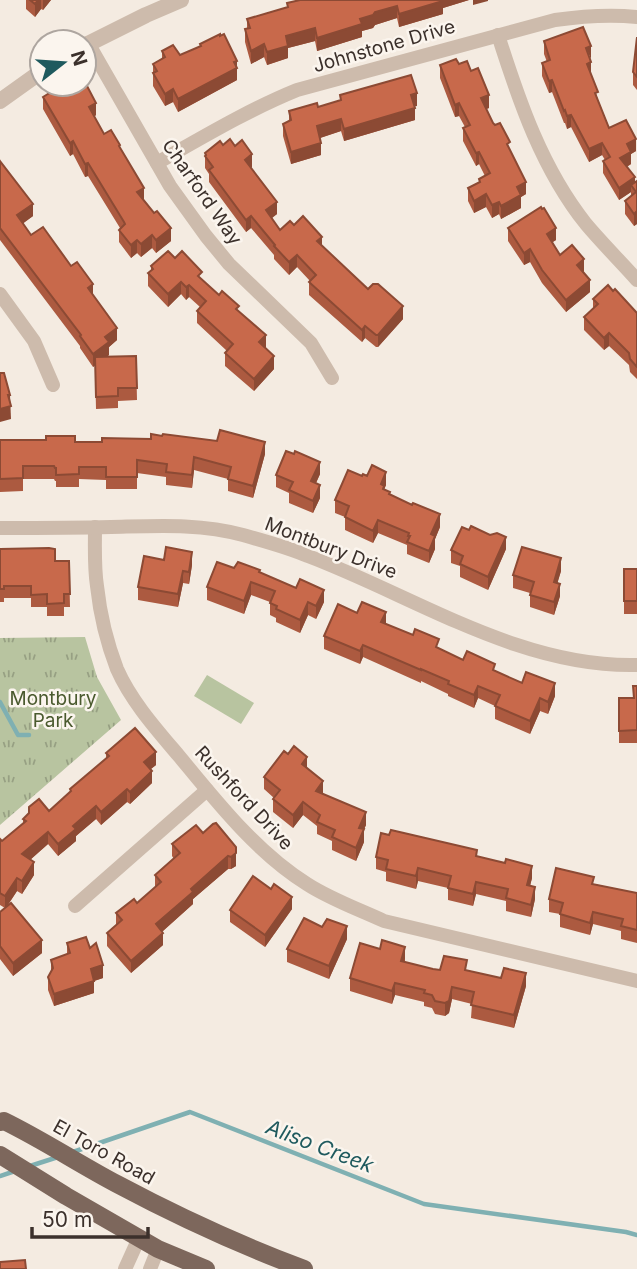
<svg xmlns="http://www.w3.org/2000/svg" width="637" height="1269" viewBox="0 0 637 1269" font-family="Inter,sans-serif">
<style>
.grass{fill:#b8c4a0}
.park{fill:url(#park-tufts)}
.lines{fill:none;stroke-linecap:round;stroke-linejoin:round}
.stream{stroke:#7fb0b2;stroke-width:4.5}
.minor{stroke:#cdbbac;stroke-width:14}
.tertiary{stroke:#cdbbac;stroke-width:16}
.primary{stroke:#7d675c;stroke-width:18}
.wall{fill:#ac5a40}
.shaded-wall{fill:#8c4a34}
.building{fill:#c8694b;stroke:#8c4a34;stroke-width:2}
.labels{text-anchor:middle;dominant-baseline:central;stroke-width:5;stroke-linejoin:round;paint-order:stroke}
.street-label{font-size:19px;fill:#3b302b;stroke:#fbf5ee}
.park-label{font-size:19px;fill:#4a5a2e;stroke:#fbf5ee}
.water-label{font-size:21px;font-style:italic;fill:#1f5a5e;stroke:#fbf5ee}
</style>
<defs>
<pattern id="park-tufts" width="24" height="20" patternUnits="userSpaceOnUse" patternTransform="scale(1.75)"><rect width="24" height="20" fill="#b8c4a0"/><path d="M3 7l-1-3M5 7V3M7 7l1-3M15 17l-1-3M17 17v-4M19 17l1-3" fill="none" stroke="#97a083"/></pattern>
</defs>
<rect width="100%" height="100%" fill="#f4ebe1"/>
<polygon class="grass" points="207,675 254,703 241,724 194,696"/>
<polygon class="park" points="85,637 97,677 121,720 0,825 0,638"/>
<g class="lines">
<g class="stream">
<polyline points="0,702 18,735 29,735"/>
<polyline points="73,1152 190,1112 424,1204 626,1232 637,1235"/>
<polyline points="30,1166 58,1157"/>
<polyline points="0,1176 15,1171"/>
</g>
<g class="minor">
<path d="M498 35C519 101 542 169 586 224 602 243 620 261 637 280"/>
<polyline points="88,43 170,186 206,236 229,264 311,343 332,378"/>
<path d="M157 163C203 137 248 110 297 90L555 20C583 16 609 14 637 17"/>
<polyline points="0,294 34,341 53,385"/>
<path d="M95 527C95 547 94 567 97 586 100 614 107 643 117 669 131 701 157 730 179 756 217 802 256 852 307 884 330 899 358 909 384 921L637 981"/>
<path d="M0 528C37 528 74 528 111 527 155 526 200 523 243 535 264 541 287 547 308 556 414 596 520 668 637 665"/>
<polyline points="75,906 207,790"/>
<polyline points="125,1269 139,1238"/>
<polyline points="150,1269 158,1249"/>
</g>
<g class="tertiary">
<polyline points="84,46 146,15 181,0"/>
<polyline points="0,101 42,71"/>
</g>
<g class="primary">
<path d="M0 1122 4 1121C43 1140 79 1164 117 1184 177 1216 240 1245 304 1269"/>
<polyline points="0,1155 66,1196 158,1249 206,1269"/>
</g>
</g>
<g class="wall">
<polygon points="26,0 51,0 43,10 41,9 35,17 26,9"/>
<polygon points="300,0 469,0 443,8 443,14 399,27 397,18 375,25 373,28 362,31 362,37 317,51 315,41 288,48 288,58 267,65 264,57 251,64 245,42 245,29 247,28 247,19 287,7 287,3"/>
<polygon points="637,37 637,90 633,85 633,72"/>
<polygon points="544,41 591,59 591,75 598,100 609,128 636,151 631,154 631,164 627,167 635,183 637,181 637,224 634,226 625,214 625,201 631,196 631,192 619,200 603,173 603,161 605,160 602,155 589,162 571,127 567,129 565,123 564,123 552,92 549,93 542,76 542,63 547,62 544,54"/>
<polygon points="200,44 237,61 237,80 178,112 173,102 165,106 153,86 153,64 162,59 162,51 180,55 200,46"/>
<polygon points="459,64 471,71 489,108 486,109 493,123 510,152 526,194 521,197 521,208 501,219 499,214 492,218 486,207 474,213 468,201 468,188 479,182 479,179 485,176 479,164 476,166 463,141 463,128 465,127 459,116 455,117 440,78 440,65"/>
<polygon points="55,84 96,115 94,117 104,134 120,149 144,200 171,241 156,253 152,248 141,257 137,253 131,258 119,242 119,230 120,228 88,176 85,177 73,154 70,156 43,109 43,97 49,93 49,89 55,86"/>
<polygon points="340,95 417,106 415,106 415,120 344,141 341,131 320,138 321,155 291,164 283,136 283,124 289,121 289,111 318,107 340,101"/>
<polygon points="223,145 252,167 251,168 277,214 271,218 280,230 294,225 322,246 368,289 403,319 378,347 376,347 365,338 362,342 309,295 309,282 310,281 297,267 289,275 274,259 274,255 251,228 246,232 209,182 209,174 205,168 205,153"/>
<polygon points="0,161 33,216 23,223 31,235 93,295 117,340 109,347 109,355 106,357 136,356 137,400 118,401 118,408 96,409 95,365 93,367 80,348 80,346 0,240"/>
<polygon points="508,228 556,240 552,242 560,255 584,271 583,272 590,292 566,312 542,283 530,262 524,265 508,241"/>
<polygon points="175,258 239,311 265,348 274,369 254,391 225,366 225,353 227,351 197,323 197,311 200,307 189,297 186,300 181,294 168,307 148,286 148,273 151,270 151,266"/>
<polygon points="593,299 637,313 637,379 630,372 629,365 609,346 604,350 584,330 584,317 593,309"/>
<polygon points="0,440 75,442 265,454 253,498 228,491 228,479 194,470 192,488 166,485 166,477 137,473 137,489 106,489 106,480 79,479 79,487 56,487 56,481 55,481 54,479 23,479 23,491 0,492"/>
<polygon points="320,474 316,483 320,498 313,513 289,503 289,493 276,487 276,475"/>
<polygon points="362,476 386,485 384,489 390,495 440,527 435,539 435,549 429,563 407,554 407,545 378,533 373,543 345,530 345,517 335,513 335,500"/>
<polygon points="469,530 490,535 506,549 488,590 460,577 460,566 451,563 451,550"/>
<polygon points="0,549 55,561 69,561 70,607 64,607 64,616 47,616 47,607 31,607 31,598 4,598 4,602 0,602"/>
<polygon points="192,565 189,584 183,583 178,607 138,600 138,587"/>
<polygon points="234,568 260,572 324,602 316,619 308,615 300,633 276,622 276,618 270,615 270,602 251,595 244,614 207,600 207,587"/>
<rect x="624" y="569" width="13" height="45"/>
<polygon points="561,571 557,583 560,596 554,615 530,607 530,593 513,588 513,575"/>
<polygon points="386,624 463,660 555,696 548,714 540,711 530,734 495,719 495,706 478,698 474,708 448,696 448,694 421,681 421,683 363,657 360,664 324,649 324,636"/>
<polygon points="637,686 637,743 619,743 619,698 633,698"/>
<polygon points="106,753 156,765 151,769 152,783 130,804 127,802 101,825 96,819 76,836 76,841 58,856 48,844 30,860 34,875 22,894 17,891 6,908 42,953 13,976 0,959 0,912 5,908 0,905 0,839 2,841 23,823 23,819 49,811 70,792 70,789 106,758"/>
<polygon points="307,769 323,794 366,825 364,829 364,842 356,861 332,850 332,841 317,834 317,826 303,815 293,828 273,812 273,799 274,798 264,789 264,777"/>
<polygon points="213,824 236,866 231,869 228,869 193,899 193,904 162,932 163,945 131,973 107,946 107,933 116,925 116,913 137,903 155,888 155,875 174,859 172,856 172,844 203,833"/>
<polygon points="376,857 477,857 505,863 532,878 530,886 535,899 531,917 506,911 506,901 476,894 473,906 448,900 448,888 418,881 416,889 386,881 386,872 376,869"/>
<polygon points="594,884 637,893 637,943 621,939 621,931 593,924 590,935 560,927 560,914 549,912 549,899"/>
<polygon points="292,909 265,947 230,922 230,910"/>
<polygon points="322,927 347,939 329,979 287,962 287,949"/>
<polygon points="67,943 90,948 103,978 94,981 94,993 54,1006 48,990 48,977 51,973 51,960 67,954"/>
<polygon points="405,959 405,962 433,969 467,970 526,986 514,1028 471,1018 472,1004 452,999 449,1013 445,1016 435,1014 432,1008 424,1006 424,1002 395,995 392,1004 350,991 350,978"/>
</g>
<g class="shaded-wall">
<polygon points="38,0 41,0 41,9 35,17 35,4"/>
<polygon points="43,0 51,0 43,10"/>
<polygon points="442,0 469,0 443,8 443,14 399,27 399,14"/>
<polygon points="473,0 488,0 488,1 473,5"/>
<polygon points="397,6 397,18 375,25 373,28 362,31 362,37 317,51 317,38 375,12"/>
<polygon points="315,28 315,41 288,48 288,58 267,65 267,52 286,36"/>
<polygon points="264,44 264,57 251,64 251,51"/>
<polygon points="591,46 591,59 586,48"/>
<polygon points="237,61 237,80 178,112 178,99"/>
<polygon points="591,62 591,75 587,64"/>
<polygon points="552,80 552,92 549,93 549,81"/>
<polygon points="173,89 173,102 165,106 165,94"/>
<polygon points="417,93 417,106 411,107 411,95"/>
<polygon points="489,95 489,108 481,111 481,98"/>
<polygon points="96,103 96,115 89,120 89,107"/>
<polygon points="459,103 459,116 455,117 455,105"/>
<polygon points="415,108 415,120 344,141 344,129"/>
<polygon points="571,115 571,127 567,129 567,116"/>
<polygon points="341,119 341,131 317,139 317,126"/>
<polygon points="636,139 636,151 631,154 631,164 620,170 620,158 627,144"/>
<polygon points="73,141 73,154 70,156 70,143"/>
<polygon points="321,143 321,155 291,164 291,152"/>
<polygon points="602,143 602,155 589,162 589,149"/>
<polygon points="479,152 479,164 476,166 476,153"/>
<polygon points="252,154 252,167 245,172 245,160"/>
<polygon points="88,163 88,176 85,177 85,164"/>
<polygon points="635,177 635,190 631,185 631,192 619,200 619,188"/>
<polygon points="526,182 526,194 521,197 521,208 501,219 501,206 517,187"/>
<polygon points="144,188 144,200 137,192"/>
<polygon points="486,194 486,207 474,213 474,201"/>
<polygon points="277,202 277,214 266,223 266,210"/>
<polygon points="499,202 499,214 492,218 492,205"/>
<polygon points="33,204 33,216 17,228 17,215"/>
<polygon points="637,211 637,224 634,226 634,214"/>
<polygon points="251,216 251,228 246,232 246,220"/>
<polygon points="171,228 171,241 156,253 156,240"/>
<polygon points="556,228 556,240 547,246 547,234"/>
<polygon points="152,235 152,248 141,257 141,244"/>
<polygon points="322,237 322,249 317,241"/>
<polygon points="137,240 137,253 131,258 131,245"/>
<polygon points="530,249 530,262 524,265 524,253"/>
<polygon points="297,255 297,267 289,275 289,262"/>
<polygon points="584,259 584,271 577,277 577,265"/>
<polygon points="590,280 590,292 566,312 566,300"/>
<polygon points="181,282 181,294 168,307 168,294"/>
<polygon points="93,284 93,297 88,288"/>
<polygon points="189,285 189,297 186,300 186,287"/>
<polygon points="403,306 403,319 378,347 378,335"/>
<polygon points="365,326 365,338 362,342 362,330"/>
<polygon points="117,328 117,340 109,347 109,355 93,367 93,354 105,337"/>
<polygon points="609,333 609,346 604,350 604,338"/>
<polygon points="266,335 266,348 259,342"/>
<polygon points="274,356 274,369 254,391 254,379"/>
<polygon points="8,395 10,395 11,419 0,422 0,409"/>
<polygon points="265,442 265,454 253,498 253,486"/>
<polygon points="194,457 194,470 192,488 192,475"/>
<polygon points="320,462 320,474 311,494 311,481"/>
<polygon points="386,472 386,485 384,490 381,484"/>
<polygon points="320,485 320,498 313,513 313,501"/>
<polygon points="440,514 440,527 435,539 435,549 429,563 429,551 431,534"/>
<polygon points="378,520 378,533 373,543 373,531"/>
<polygon points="506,537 506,549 488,590 488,577"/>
<polygon points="192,552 192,565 189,584 189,572"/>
<polygon points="561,558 561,571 554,595 554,582"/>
<polygon points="183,571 183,583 178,607 178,594"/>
<polygon points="251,582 251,595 244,614 244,601"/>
<polygon points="560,584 560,596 554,615 554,602"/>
<polygon points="324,590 324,602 316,619 316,606"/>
<polygon points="308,602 308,615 300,633 300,620"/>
<polygon points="386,612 386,625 381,622"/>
<polygon points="363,645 363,657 360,664 360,651"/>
<polygon points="555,683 555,696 548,714 548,702"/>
<polygon points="478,686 478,698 474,708 474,695"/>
<polygon points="540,698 540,711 530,734 530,721"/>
<polygon points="156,752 156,765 144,774 144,762"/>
<polygon points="307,757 307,769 302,764"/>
<polygon points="152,771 152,783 130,804 130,792"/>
<polygon points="323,781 323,794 316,791"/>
<polygon points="127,789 127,802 101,825 101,812"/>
<polygon points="303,802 303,815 293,828 293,815"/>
<polygon points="96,806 96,819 76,836 76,841 58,856 58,844 73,826"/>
<polygon points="366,812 366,825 359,840 359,828"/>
<polygon points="364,829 364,842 356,861 356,848"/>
<polygon points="48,832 48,844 22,867 22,854"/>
<polygon points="236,853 236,866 231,869 231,857"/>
<polygon points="228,856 228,869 193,899 193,904 156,937 156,924 191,889"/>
<polygon points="34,862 34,875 22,894 22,881"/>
<polygon points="532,866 532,878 527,897 527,885"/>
<polygon points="418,868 418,881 416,889 416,876"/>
<polygon points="17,878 17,891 5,909 5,896"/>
<polygon points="476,882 476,894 473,906 473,894"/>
<polygon points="535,887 535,899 531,917 531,905"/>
<polygon points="292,897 292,909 265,947 265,935"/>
<polygon points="593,912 593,924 590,935 590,923"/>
<polygon points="347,926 347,939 329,979 329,966"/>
<polygon points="163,933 163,945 131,973 131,961"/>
<polygon points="42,940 42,953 13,976 13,963"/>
<polygon points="405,947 405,959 401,973 401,961"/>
<polygon points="103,965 103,978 94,981 94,993 54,1006 54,994 91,969"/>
<polygon points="526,973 526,986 514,1028 514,1015"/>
<polygon points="395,983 395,995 392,1004 392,991"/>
<polygon points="452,987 452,999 449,1013 445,1016 445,1003"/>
</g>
<g class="building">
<polygon points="30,0 38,0 35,4"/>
<polygon points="300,0 443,0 443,1 399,14 397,6 375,12 373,15 360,19 362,24 317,38 315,28 286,36 288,46 267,52 264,44 251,51 245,29 250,28 247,19 288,7 287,3"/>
<polygon points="583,27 591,46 586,48 591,62 587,64 598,92 595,93 609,128 626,120 636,139 627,144 631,152 620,158 635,177 619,188 603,161 610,157 602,143 589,149 571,115 567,116 565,110 564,111 552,80 549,81 542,63 550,60 544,41"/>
<polygon points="220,34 220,36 224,34 237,61 234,62 237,68 178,99 173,89 165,94 153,73 157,71 153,64 165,57 162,51 173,45 180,55 201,46 200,44"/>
<polygon points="637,37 637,77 633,72"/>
<polygon points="456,59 459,64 467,61 471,71 478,68 489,95 481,98 493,123 495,125 500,123 510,142 507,144 526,182 517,187 521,195 501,206 499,202 492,205 486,194 474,201 468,188 480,182 479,179 490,173 479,152 476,153 463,128 470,125 459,103 455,105 440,65"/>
<polygon points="411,75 417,93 411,95 415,108 344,129 341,119 317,126 321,143 291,152 283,124 291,120 289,111 317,103 318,107 341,100 340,95"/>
<polygon points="55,84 81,84 82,87 86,84 96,103 89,107 104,134 111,130 120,145 119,146 144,188 137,192 154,213 157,211 171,228 156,240 152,235 141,244 137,240 131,245 119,230 125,224 124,222 88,163 85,164 73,141 70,143 43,97 51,92 49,89 56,85"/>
<polygon points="230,139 235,146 242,140 252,154 245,160 277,202 266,210 280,230 290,221 294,225 303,216 322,237 317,241 368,289 373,284 378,284 403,306 378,335 376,335 365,326 362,330 309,282 316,275 297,255 289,262 274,246 275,245 251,216 246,220 209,170 213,167 205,156 206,155 205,153 220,141 223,145"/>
<polygon points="0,161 33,204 17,215 31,235 43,227 71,266 77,262 93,284 88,288 117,328 105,337 109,342 93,354 80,336 81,335 0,228"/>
<polygon points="637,181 637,211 634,214 625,201 636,192 631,185"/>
<polygon points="541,207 542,209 544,208 556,228 547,234 560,255 572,245 584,259 577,265 590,280 566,300 542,270 530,249 524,253 508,228"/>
<polygon points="168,251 175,258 182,251 202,272 198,276 219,295 222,291 239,306 236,309 266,335 259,342 274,356 254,379 225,353 233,344 197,311 206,301 189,285 186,287 181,282 168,294 148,273 153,269 151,266"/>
<polygon points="608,285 613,291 615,289 637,313 637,367 630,359 629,353 609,333 604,338 584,317 598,304 593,299"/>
<polygon points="136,356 137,388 118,388 118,396 96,397 95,357"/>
<polygon points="0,373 4,373 10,395 8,395 11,406 0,409"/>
<polygon points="220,430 265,442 253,486 228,479 231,467 194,457 192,475 166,472 167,464 137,460 137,477 106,477 106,467 79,467 79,474 56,475 56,468 55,468 54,466 23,466 23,478 0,479 0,440 46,440 46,436 75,436 75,442 102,442 102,438 151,439 151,434 162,436 163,434 217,441"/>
<polygon points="286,451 294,454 295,451 320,462 311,481 320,485 313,501 289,490 293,482 276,475"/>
<polygon points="372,465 386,472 381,484 384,486 383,489 390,492 389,494 412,505 413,503 440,514 431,534 435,536 429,551 407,542 410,536 408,536 409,533 378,520 373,531 345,517 349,506 335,500 348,470 362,476 363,474 367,476"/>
<polygon points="471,526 490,535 497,533 506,537 488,577 460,564 463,556 451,550 462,527 469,530"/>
<polygon points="166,547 192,552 189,572 183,571 178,594 138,587 144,556 164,560"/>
<polygon points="522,547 561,558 554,582 560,584 554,602 530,595 534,582 513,575"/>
<polygon points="49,548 55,549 55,561 69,561 70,594 64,594 64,603 47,604 47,594 31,595 31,586 4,586 4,589 0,589 0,549"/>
<polygon points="217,562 234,568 238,562 260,570 259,572 296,588 300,579 324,590 316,606 308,602 300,620 276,609 277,606 270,603 275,591 251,582 244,601 207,587"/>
<rect x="624" y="569" width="13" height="32"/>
<polygon points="362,602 386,612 381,622 413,635 415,629 439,639 436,647 463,660 467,651 495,664 493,670 522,683 526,672 555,683 548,702 540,698 530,721 495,706 500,695 478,686 474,695 448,684 449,681 421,669 421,670 363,645 360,651 324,636 338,604 357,613"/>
<polygon points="633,686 637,686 637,730 619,731 619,698 634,698"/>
<polygon points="135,728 156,752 144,762 152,771 130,792 127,789 101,812 96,806 73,826 76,829 58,844 48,832 22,854 34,862 22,881 17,878 5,896 0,893 0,839 2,841 26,821 23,819 29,813 29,807 39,799 49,811 71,791 70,789 109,756 106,753"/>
<polygon points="294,746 307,757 302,764 323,781 316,791 366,812 359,828 364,829 356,848 332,837 335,830 317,822 320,815 303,802 293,815 273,799 280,790 264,777 284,751 288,754"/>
<polygon points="216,823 236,847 236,853 231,857 228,856 191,889 193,892 156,924 163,933 131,961 107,933 122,920 116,913 134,899 137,903 161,882 155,875 180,853 172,844 196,825 203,833 213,824"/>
<polygon points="391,830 477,850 476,856 505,863 506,859 532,866 527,885 535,887 531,905 506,898 508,889 476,882 473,894 448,888 451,876 418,868 416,876 386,869 388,860 376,857 381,833 389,835"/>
<polygon points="556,868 594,877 592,884 637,893 637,930 621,926 623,919 593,912 590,923 560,914 563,903 549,899"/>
<polygon points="253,876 271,889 274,884 292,897 265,935 230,910"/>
<polygon points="11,903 42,940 13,963 0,946 0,912"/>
<polygon points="304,918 322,927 327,919 347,926 329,966 287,949"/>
<polygon points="86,937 90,948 96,943 103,965 91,969 94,981 54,994 48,977 53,968 51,960 70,953 67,943"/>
<polygon points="382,940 405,947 401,961 433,969 440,970 444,956 467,960 465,970 501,978 504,968 526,973 514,1015 471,1005 474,992 452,987 449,1001 445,1003 435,1001 432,995 424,993 425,990 395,983 392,991 350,978 360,943 380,949"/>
<polygon points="25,1260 26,1269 0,1269 0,1262"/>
</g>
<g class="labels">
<g class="street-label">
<text transform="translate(384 46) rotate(-16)">Johnstone Drive</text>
<text transform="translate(202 192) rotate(55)">Charford Way</text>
<text transform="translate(331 548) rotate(21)">Montbury Drive</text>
<text transform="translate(244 798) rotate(47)">Rushford Drive</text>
<text transform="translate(104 1152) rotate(29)">El Toro Road</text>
</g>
<g class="park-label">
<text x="53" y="698">Montbury<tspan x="53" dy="22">Park</tspan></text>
</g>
<g class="water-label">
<text transform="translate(320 1146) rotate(21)">Aliso Creek</text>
</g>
</g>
<g transform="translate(63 63) rotate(73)"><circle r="33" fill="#fbf5ee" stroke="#aea6a0" stroke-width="2"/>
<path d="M0-5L12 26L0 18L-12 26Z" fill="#1f5a5e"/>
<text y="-10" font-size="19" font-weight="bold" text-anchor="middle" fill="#3b302b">N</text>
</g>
<path d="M32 1227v10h116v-10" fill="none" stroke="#3b302b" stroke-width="3.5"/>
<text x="42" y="1227" font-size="21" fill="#3b302b" stroke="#fbf5ee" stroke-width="5" paint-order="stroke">50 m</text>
</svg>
